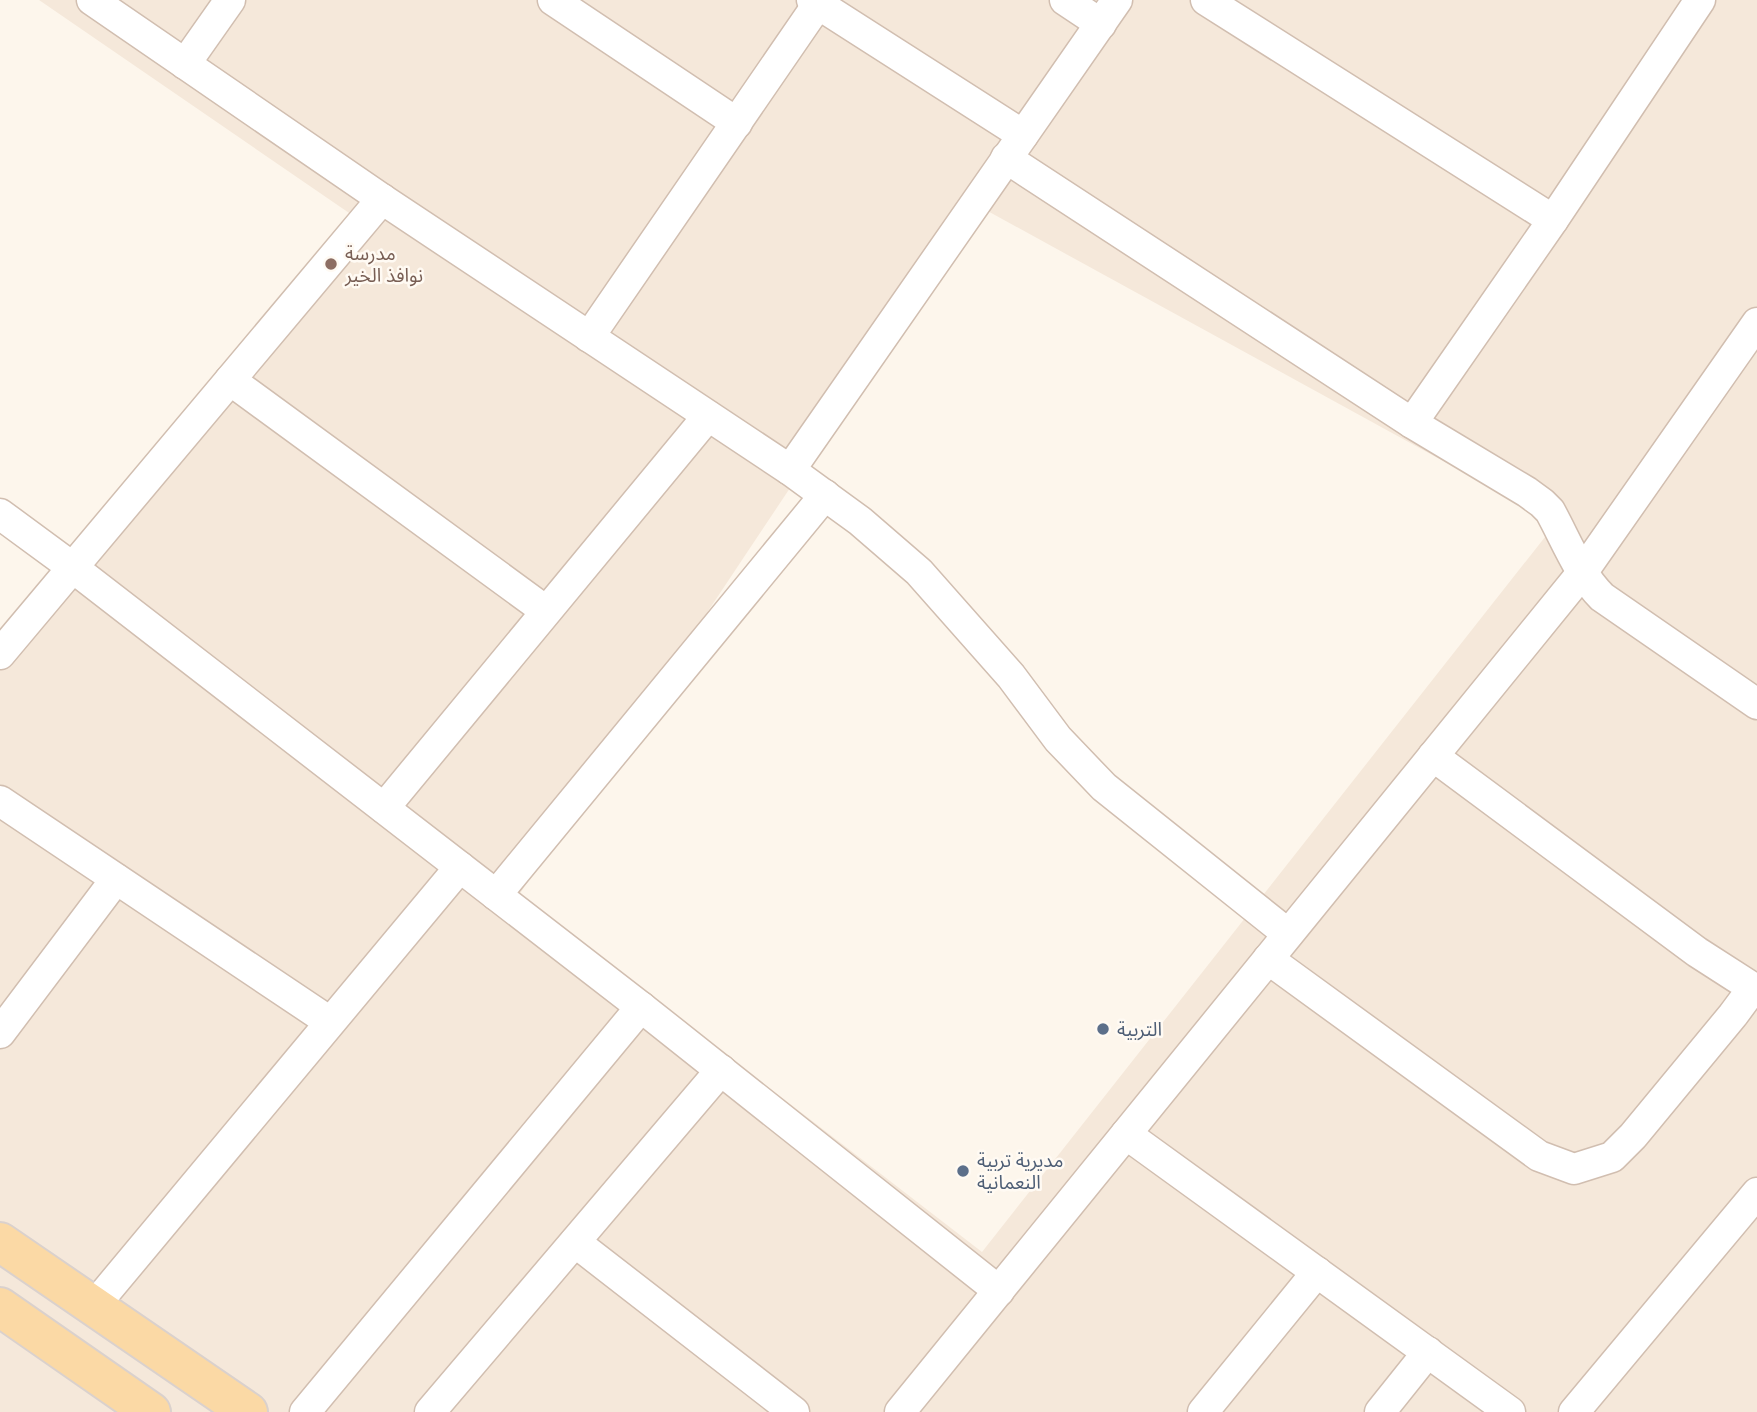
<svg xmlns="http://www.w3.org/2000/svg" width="1757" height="1412" viewBox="0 0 1757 1412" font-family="Roboto,'Noto Sans Arabic',sans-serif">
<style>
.residential{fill:#f5e8da;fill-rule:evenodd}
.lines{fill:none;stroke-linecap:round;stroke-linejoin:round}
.minor-casing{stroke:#d1beb0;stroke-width:33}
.primary-casing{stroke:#dad1cd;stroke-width:42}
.minor{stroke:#fff;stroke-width:30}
.primary{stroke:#fbd9a5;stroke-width:38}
.education-dot{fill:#8d6e63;stroke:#fffaf3;stroke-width:2.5}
.service-dot{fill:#5c6f8a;stroke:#fffaf3;stroke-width:2.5}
.labels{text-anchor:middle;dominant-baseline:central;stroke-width:5;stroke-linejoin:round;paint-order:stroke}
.education-label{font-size:19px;fill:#785e54;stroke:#fffaf3;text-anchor:start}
.service-label{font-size:19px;fill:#4e5e75;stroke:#fffaf3;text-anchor:start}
</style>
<rect width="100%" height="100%" fill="#fdf6ec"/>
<path class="residential" d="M39 0H1757V1412H0V664L371 228ZM984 209 1556 523 982 1252 519 895 800 473Z"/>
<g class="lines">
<defs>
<g id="minor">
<polyline points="92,0 382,199 790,470 860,521 919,572 1011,676 1058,739 1104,787 1288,934"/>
<polyline points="553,0 737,123"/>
<polyline points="812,0 1023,135"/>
<polyline points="1065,0 1101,24"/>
<polyline points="1206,0 1553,220"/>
<polyline points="185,64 230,0"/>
<path d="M1006 158 1412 423 1527 492 1542 503 1550 511C1566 540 1578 573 1602 597L1757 704"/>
<polyline points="589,337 818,4"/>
<polyline points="230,380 546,611"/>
<polyline points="1412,423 1553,220 1700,0"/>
<polyline points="790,470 1117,0"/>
<polyline points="0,514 72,567 641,1007 999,1291"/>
<polyline points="0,654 382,199"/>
<polyline points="0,801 330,1022"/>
<polyline points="384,808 708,416"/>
<polyline points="496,895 825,495"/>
<polyline points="1268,959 1539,1156 1574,1169 1612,1157 1633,1136 1733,1015 1753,988 1697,952 1433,756"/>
<polyline points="0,1033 116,879"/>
<polyline points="1126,1134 1510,1412"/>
<polyline points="575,1242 794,1412"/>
<polyline points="94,1306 460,867"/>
<polyline points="305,1412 641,1007"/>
<polyline points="430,1412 721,1070"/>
<polyline points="900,1412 1582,573 1757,323"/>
<polyline points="1203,1412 1317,1272"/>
<polyline points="1380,1412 1428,1352"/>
<polyline points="1574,1412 1757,1193"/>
</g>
<g id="primary">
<polyline points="0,1242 248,1412"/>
<polyline points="0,1307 151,1412"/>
</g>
</defs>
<use href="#minor" class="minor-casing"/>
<use href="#primary" class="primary-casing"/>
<use href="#minor" class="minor"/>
<use href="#primary" class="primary"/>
</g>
<circle class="education-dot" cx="331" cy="264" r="7"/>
<g class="service-dot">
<circle cx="1103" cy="1029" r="7"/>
<circle cx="963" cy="1171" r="7"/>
</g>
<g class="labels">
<g class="education-label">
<text x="345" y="253">مدرسة<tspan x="345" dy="22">نوافذ الخير</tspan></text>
</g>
<g class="service-label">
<text x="1117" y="1029">التربية</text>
<text x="977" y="1160">مديرية تربية<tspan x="977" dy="22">النعمانية</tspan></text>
</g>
</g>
</svg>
